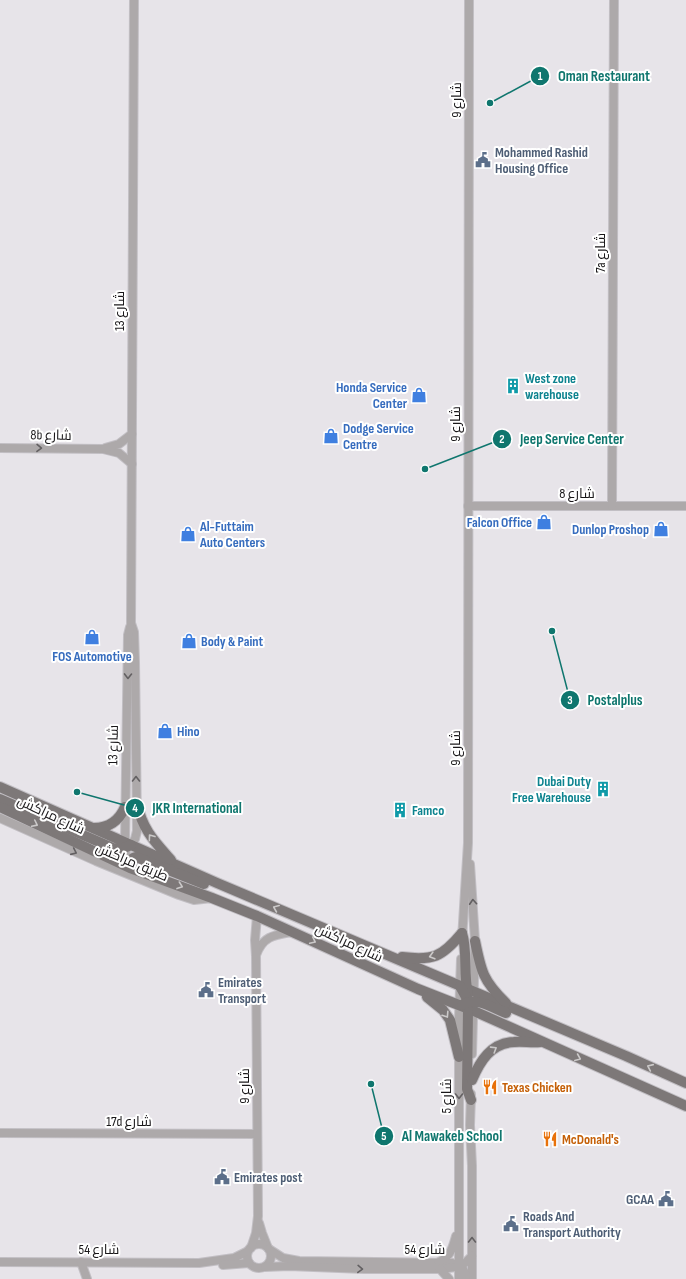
<svg xmlns="http://www.w3.org/2000/svg" width="686" height="1279" viewBox="0 0 686 1279" font-family="'Sofia Sans Condensed',Cairo,sans-serif">
<style>
.lines{fill:none;stroke-linecap:round;stroke-linejoin:round}
.minor-casing{stroke:#c2bfc4;stroke-width:10}
.major-casing{stroke:#c2bfc4;stroke-width:12}
.minor{stroke:#ada9aa;stroke-width:8}
.major{stroke:#7d7878;stroke-width:10}
.oneway{stroke:#636062}
.oneway2{stroke:#cbc9c9}
.labels{text-anchor:middle;dominant-baseline:central;stroke-width:4;stroke-linejoin:round;paint-order:stroke}
.street-label{font-size:14px;fill:#191719;stroke:#fff}
.service-label{font-size:14px;font-weight:bold;fill:#4e5e75;stroke:#fff;text-anchor:start}
.culture-label{font-size:14px;font-weight:bold;fill:#0d838f;stroke:#fff;text-anchor:start}
.shop-label{font-size:14px;font-weight:bold;fill:#366cbe;stroke:#fff;text-anchor:start}
.food-label{font-size:14px;font-weight:bold;fill:#c56008;stroke:#fff;text-anchor:start}
.leader{fill:none;stroke:#0f766e;stroke-width:1.5}
.callout-dot{fill:#0f766e;stroke:#fff;stroke-width:1.5}
.mark-label{font-size:12px;text-anchor:middle;font-weight:bold;fill:#fff}
.callout-label{font-size:15px;text-anchor:middle;font-weight:bold;fill:#0f766e;stroke:#fff;stroke-width:4;stroke-linejoin:round;paint-order:stroke}
</style>
<rect width="100%" height="100%" fill="#e7e4e9"/>
<g class="lines">
<defs>
<g id="minor">
<polyline points="0,448 103,449 119,453 132,464"/>
<polyline points="105,448 119,444 132,434"/>
<polyline points="468,506 686,506"/>
<polyline points="612,506 614,0"/>
<polyline points="0,818 96,861 179,895 194,900 212,898"/>
<polyline points="131,845 135,839 137,831 135,662 134,632 131,623 134,0"/>
<polyline points="470,864 475,941 472,1054"/>
<polyline points="129,867 126,857 125,842 128,635 130,627"/>
<polyline points="462,939 468,843 469,0"/>
<path d="M256 955C263 936 274 935 292 932"/>
<polyline points="471,1094 470,1125 472,1166 472,1279"/>
<polyline points="0,1133 257,1134"/>
<polyline points="259,1223 262,1233 268,1248"/>
<circle cx="259" cy="1256" r="12"/>
<polyline points="251,1248 256,1233 258,1216 256,956 255,940 257,916"/>
<path d="M269 1249 283 1258 299 1261 452 1263C461 1265 466 1269 466 1279"/>
<polyline points="0,1262 199,1263 234,1258 248,1251"/>
<polyline points="81,1262 87,1279"/>
<path d="M439 1262C451 1256 453 1247 456 1236"/>
<polyline points="223,1265 249,1263"/>
<polyline points="265,1267 289,1266 364,1269 440,1269 456,1267 465,1263 472,1256"/>
<polyline points="440,1269 449,1279"/>
<polyline points="459,1279 459,1018 461,959"/>
</g>
<g id="major">
<polyline points="0,787 217,883 626,1056 686,1083"/>
<polyline points="0,799 113,848 121,849 131,845"/>
<path d="M137 803C142 829 154 841 171 860"/>
<polyline points="0,807 130,868 212,898 257,916 418,989 474,1011 686,1106"/>
<path d="M94 828C109 828 119 821 125 807"/>
<polyline points="134,869 132,867 130,862 133,858 136,857 204,884"/>
<path d="M462 933C468 952 463 974 468 994"/>
<path d="M475 941C481 971 483 981 506 1003"/>
<path d="M402 957C433 961 442 957 462 933"/>
<polyline points="460,986 466,997 468,1009 467,1089 471,1100"/>
<polyline points="427,997 443,1010 450,1020 459,1057"/>
<path d="M462 1005C475 996 493 1008 506 1013"/>
<path d="M472 1080C480 1061 491 1043 514 1042 523 1041 531 1043 540 1042"/>
</g>
</defs>
<use href="#minor" class="minor-casing"/>
<use href="#major" class="major-casing"/>
<use href="#minor" class="minor"/>
<use href="#major" class="major"/>
</g>
<defs><path id="oneway-chevron" d="M-2-3.5L2.5 0L-2 3.5" fill="none" stroke-width="1.6" stroke-linecap="round" stroke-linejoin="round"/></defs>
<g class="oneway">
<use href="#oneway-chevron" transform="translate(39 448) rotate(1)"/>
<use href="#oneway-chevron" transform="translate(128 676) rotate(91)"/>
<use href="#oneway-chevron" transform="translate(136 779) rotate(-90)"/>
<use href="#oneway-chevron" transform="translate(74 852) rotate(24)"/>
<use href="#oneway-chevron" transform="translate(473 902) rotate(-94)"/>
<use href="#oneway-chevron" transform="translate(459 1096) rotate(90)"/>
<use href="#oneway-chevron" transform="translate(472 1240) rotate(-90)"/>
<use href="#oneway-chevron" transform="translate(360 1269) rotate(2)"/>
</g>
<g class="oneway2">
<use href="#oneway-chevron" transform="translate(35 824) rotate(26)"/>
<use href="#oneway-chevron" transform="translate(151 837) rotate(-126)"/>
<use href="#oneway-chevron" transform="translate(180 886) rotate(20)"/>
<use href="#oneway-chevron" transform="translate(276 908) rotate(-157)"/>
<use href="#oneway-chevron" transform="translate(313 941) rotate(25)"/>
<use href="#oneway-chevron" transform="translate(432 956) rotate(164)"/>
<use href="#oneway-chevron" transform="translate(446 1015) rotate(57)"/>
<use href="#oneway-chevron" transform="translate(494 1049) rotate(-32)"/>
<use href="#oneway-chevron" transform="translate(578 1058) rotate(23)"/>
<use href="#oneway-chevron" transform="translate(650 1067) rotate(-156)"/>
</g>
<defs>
<symbol id="civic-bare" viewBox="-9 -9 18 18"><path d="M-.6-6.5H3V-4.5H.6V-3L4-1V1h2V6H-6V1h2V-1L-.6-3ZM-1.2 2.5V6h2.4V2.5Z" fill="#5c6f8a" stroke="#fff" stroke-width="2.5" paint-order="stroke"/></symbol>
<symbol id="building-bare" viewBox="-9 -9 18 18"><path d="M-4-6H4V6H1V3H-1V6H-4ZM-2.5-4.3h1.7v1.8h-1.7ZM.8-4.3h1.7v1.8H.8ZM-2.5-1h1.7V.8h-1.7ZM.8-1h1.7V.8H.8Z" fill="#0f9aa8" stroke="#fff" stroke-width="2.5" paint-order="stroke"/></symbol>
<symbol id="shop-bare" viewBox="-9 -9 18 18"><path d="M-5-2.5h2.3a2.7 3.5 0 0 1 5.4 0H5L5.5 6h-11ZM-1.5-2.5h3a1.5 2.3 0 0 0-3 0Z" fill="#3f7fe0" stroke="#fff" stroke-width="2.5" paint-order="stroke"/></symbol>
<symbol id="restaurant-bare" viewBox="-9 -9 18 18"><path d="M-5-6h1v4h1v-4h1v4h1v-4h1v5L-1.5 .5V6h-2V.5L-5-1ZM5-6V6H3V1.5H1.5Q1.5-4 5-6Z" fill="#e8710a" stroke="#fff" stroke-width="2.5" paint-order="stroke"/></symbol>
</defs>
<g fill-rule="evenodd">
<use href="#civic-bare" x="472" y="149" width="22" height="22"/>
<use href="#building-bare" x="502" y="375" width="22" height="22"/>
<use href="#shop-bare" x="408" y="384" width="22" height="22"/>
<use href="#shop-bare" x="320" y="425" width="22" height="22"/>
<use href="#shop-bare" x="533" y="511" width="22" height="22"/>
<use href="#shop-bare" x="650" y="518" width="22" height="22"/>
<use href="#shop-bare" x="177" y="523" width="22" height="22"/>
<use href="#shop-bare" x="81" y="626" width="22" height="22"/>
<use href="#shop-bare" x="178" y="630" width="22" height="22"/>
<use href="#shop-bare" x="154" y="720" width="22" height="22"/>
<use href="#building-bare" x="592" y="778" width="22" height="22"/>
<use href="#building-bare" x="389" y="799" width="22" height="22"/>
<use href="#civic-bare" x="195" y="979" width="22" height="22"/>
<use href="#restaurant-bare" x="479" y="1076" width="22" height="22"/>
<use href="#restaurant-bare" x="539" y="1128" width="22" height="22"/>
<use href="#civic-bare" x="211" y="1166" width="22" height="22"/>
<use href="#civic-bare" x="655" y="1188" width="22" height="22"/>
<use href="#civic-bare" x="500" y="1213" width="22" height="22"/>
</g>
<g class="labels">
<g class="street-label">
<text transform="translate(456 100) rotate(-90)">شارع 9</text>
<text transform="translate(600 253) rotate(-90)">7a شارع</text>
<text transform="translate(119 311) rotate(-90)">شارع 13</text>
<text transform="translate(455 424) rotate(-90)">شارع 9</text>
<text transform="translate(51 435) rotate(1)">8b شارع</text>
<text x="577" y="493">شارع 8</text>
<text transform="translate(113 745) rotate(-89)">شارع 13</text>
<text transform="translate(455 748) rotate(-90)">شارع 9</text>
<text transform="translate(51 815) rotate(25)">شارع مراكش</text>
<text transform="translate(132 862) rotate(23)">طريق مراكش</text>
<text transform="translate(349 943) rotate(25)">شارع مراكش</text>
<text transform="translate(244 1086) rotate(-90)">شارع 9</text>
<text transform="translate(446 1096) rotate(-90)">شارع 5</text>
<text x="129" y="1121">17d شارع</text>
<text x="99" y="1249">شارع 54</text>
<text x="425" y="1249">شارع 54</text>
</g>
<g class="service-label">
<text x="495" y="152">Mohammed Rashid<tspan x="495" dy="16">Housing Office</tspan></text>
<text x="218" y="982">Emirates<tspan x="218" dy="16">Transport</tspan></text>
<text x="234" y="1177">Emirates post</text>
<text x="654" y="1199" text-anchor="end">GCAA</text>
<text x="523" y="1216">Roads And<tspan x="523" dy="16">Transport Authority</tspan></text>
</g>
<g class="culture-label">
<text x="525" y="378">West zone<tspan x="525" dy="16">warehouse</tspan></text>
<text x="591" y="781" text-anchor="end">Dubai Duty<tspan x="591" dy="16">Free Warehouse</tspan></text>
<text x="412" y="810">Famco</text>
</g>
<g class="shop-label">
<text x="407" y="387" text-anchor="end">Honda Service<tspan x="407" dy="16">Center</tspan></text>
<text x="343" y="428">Dodge Service<tspan x="343" dy="16">Centre</tspan></text>
<text x="532" y="522" text-anchor="end">Falcon Office</text>
<text x="200" y="526">Al-Futtaim<tspan x="200" dy="16">Auto Centers</tspan></text>
<text x="649" y="529" text-anchor="end">Dunlop Proshop</text>
<text x="201" y="641">Body &amp; Paint</text>
<text x="92" y="656" text-anchor="middle">FOS Automotive</text>
<text x="177" y="731">Hino</text>
</g>
<g class="food-label">
<text x="502" y="1087">Texas Chicken</text>
<text x="562" y="1139">McDonald's</text>
</g>
</g>
<path class="leader" d="M490 103L540 76M425 469L502 439M552 631L570 700M77 792L135 808M371 1084L384 1136"/>
<g class="callout-dot">
<circle cx="490" cy="103" r="4"/>
<circle cx="425" cy="469" r="4"/>
<circle cx="552" cy="631" r="4"/>
<circle cx="77" cy="792" r="4"/>
<circle cx="371" cy="1084" r="4"/>
<circle cx="540" cy="76" r="10"/>
<circle cx="502" cy="439" r="10"/>
<circle cx="570" cy="700" r="10"/>
<circle cx="135" cy="808" r="10"/>
<circle cx="384" cy="1136" r="10"/>
</g>
<g class="mark-label">
<text x="540" y="80">1</text>
<text x="502" y="443">2</text>
<text x="570" y="704">3</text>
<text x="135" y="812">4</text>
<text x="384" y="1140">5</text>
</g>
<g class="callout-label">
<text x="604" y="81">Oman Restaurant</text>
<text x="572" y="444">Jeep Service Center</text>
<text x="615" y="705">Postalplus</text>
<text x="197" y="813">JKR International</text>
<text x="452" y="1141">Al Mawakeb School</text>
</g>
</svg>
